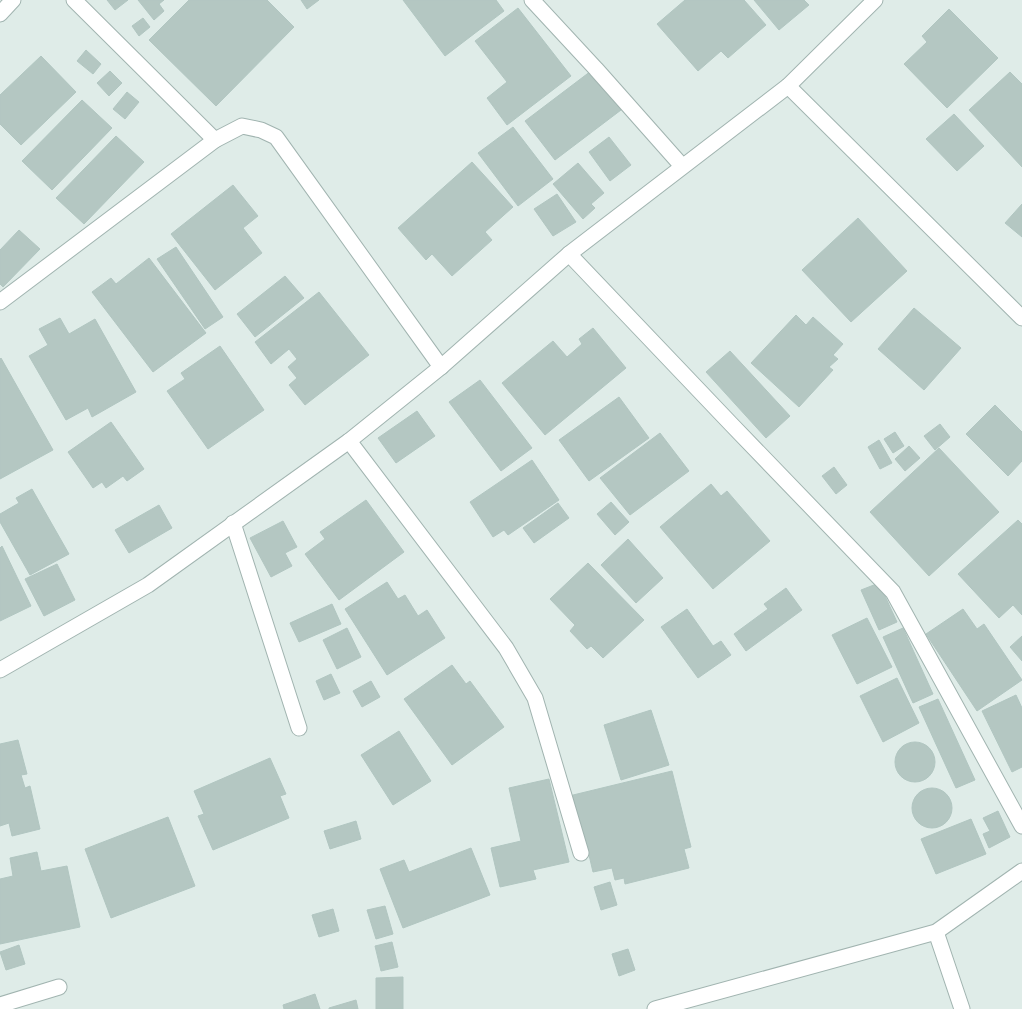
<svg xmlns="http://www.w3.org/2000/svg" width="1022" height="1009" viewBox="0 0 1022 1009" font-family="Ubuntu,sans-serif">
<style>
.building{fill:#b4c7c2;stroke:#b1c6c1}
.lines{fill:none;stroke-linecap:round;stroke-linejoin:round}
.street-casing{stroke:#a1b4b0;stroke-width:17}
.street{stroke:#fff;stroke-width:15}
</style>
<rect width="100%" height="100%" fill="#dfece8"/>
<g class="building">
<polygon points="107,0 128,0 115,10"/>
<polygon points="138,0 164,0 159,4 164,11 154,20"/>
<polygon points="189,0 267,0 294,27 216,106 149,40"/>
<polygon points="301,0 319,0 307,9"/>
<polygon points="403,0 496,0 504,11 445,56"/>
<polygon points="685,0 744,0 766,25 728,58 721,51 698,71 657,24"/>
<polygon points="754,0 804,0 809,5 779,30"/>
<polygon points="518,8 571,76 507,125 487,98 507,82 475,41"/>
<polygon points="949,9 998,58 947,108 904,64 927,42 922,36"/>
<polygon points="143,18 150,27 139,36 132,26"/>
<polygon points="86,50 101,64 93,74 77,61"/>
<polygon points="41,56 76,92 21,145 0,124 0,95"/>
<polygon points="110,71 122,83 109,96 97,83"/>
<polygon points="591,71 621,110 555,160 525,121"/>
<polygon points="1010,72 1022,84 1022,167 969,110"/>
<polygon points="127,92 139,102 125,119 113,109"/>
<polygon points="82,100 112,128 52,190 22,161"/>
<polygon points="954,114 984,146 957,171 926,139"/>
<polygon points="513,127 553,179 518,206 478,153"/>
<polygon points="116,136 144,162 84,224 56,198"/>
<polygon points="609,137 631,165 610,181 589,152"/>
<polygon points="472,162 513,207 485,232 492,240 452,276 432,254 426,260 398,228"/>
<polygon points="578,163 604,193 591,204 595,208 583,219 553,184"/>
<polygon points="233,185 258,216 243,228 262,253 215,290 171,234"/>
<polygon points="557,194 576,222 553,236 534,209"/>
<polygon points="1022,204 1022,237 1005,223"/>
<polygon points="858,218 907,271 851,322 802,270"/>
<polygon points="19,230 40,249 3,287 0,284 0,250"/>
<polygon points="176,247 223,317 205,329 157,259"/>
<polygon points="149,258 206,333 153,372 92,292 111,278 116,284"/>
<polygon points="285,276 304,298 255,337 237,314"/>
<polygon points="319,292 369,355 305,405 289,385 297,378 288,367 297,359 289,349 271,364 255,342"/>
<polygon points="914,308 961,348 924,390 878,349"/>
<polygon points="796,315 806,325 813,317 843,344 833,355 838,359 829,367 833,370 799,407 751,363"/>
<polygon points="60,318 69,334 95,319 136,392 92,417 88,408 66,420 29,356 48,345 39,329"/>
<polygon points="593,328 626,368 545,435 502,383 553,341 567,357 582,344 579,339"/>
<polygon points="220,346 264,410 208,449 167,391 185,379 181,373"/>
<polygon points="730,351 790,416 766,438 706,372"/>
<polygon points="1,358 53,450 0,479 0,359"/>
<polygon points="480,380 532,448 501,471 449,402"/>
<polygon points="619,397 649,438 589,481 559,440"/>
<polygon points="995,405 1022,432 1022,461 1008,476 966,434"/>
<polygon points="417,411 435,436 396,463 378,438"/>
<polygon points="111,422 144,469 127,481 123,476 106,488 102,482 93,488 68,452"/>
<polygon points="940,424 950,437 935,450 924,436"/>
<polygon points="895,432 904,446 893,453 884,439"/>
<polygon points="660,433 689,471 630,515 600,478"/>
<polygon points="879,440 892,463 880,469 868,447"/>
<polygon points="909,446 920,458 905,471 895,459"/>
<polygon points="939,448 999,512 929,576 870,512"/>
<polygon points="532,460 559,500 508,535 504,530 493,537 470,502"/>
<polygon points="834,467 847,485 836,494 822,476"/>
<polygon points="711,484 721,496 727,491 770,541 713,589 660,527"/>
<polygon points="32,489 69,554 30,575 0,522 0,514 19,503 16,498"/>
<polygon points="366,500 404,552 339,600 305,554 325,539 320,532"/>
<polygon points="611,502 629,522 615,535 597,514"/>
<polygon points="558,503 569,518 534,543 523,528"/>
<polygon points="159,505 172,528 129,553 115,530"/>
<polygon points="1018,520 1022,524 1022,615 1013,605 999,618 958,574"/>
<polygon points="283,521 297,547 285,553 292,566 271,577 250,538"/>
<polygon points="628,539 663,578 636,603 601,565"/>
<polygon points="2,546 31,606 0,621 0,548"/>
<polygon points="588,563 644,620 603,658 591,646 587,649 570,631 575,625 550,599"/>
<polygon points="57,564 75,600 44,616 25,579"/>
<polygon points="387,582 398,599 405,595 418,616 427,610 445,638 387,675 345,609"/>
<polygon points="879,583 897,622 879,630 861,590"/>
<polygon points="786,588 802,610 746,651 734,634 768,609 764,604"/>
<polygon points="332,604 341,624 299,642 290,623"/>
<polygon points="687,609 713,646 721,641 731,655 698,678 661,627"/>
<polygon points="963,609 977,629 984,624 1022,680 977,711 926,634"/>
<polygon points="867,618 892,667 857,684 832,635"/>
<polygon points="347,628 361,657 337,669 323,640"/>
<polygon points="903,628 933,694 913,703 883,637"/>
<polygon points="1022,636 1022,661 1010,647"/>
<polygon points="452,665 466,684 470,681 504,727 452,765 404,699"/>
<polygon points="331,674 340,693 324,700 316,681"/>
<polygon points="897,678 919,723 883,742 860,696"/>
<polygon points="371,681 380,697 362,707 353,691"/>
<polygon points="1016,695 1022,708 1022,767 1012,772 982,711"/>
<polygon points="938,699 975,780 956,788 919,707"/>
<polygon points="651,710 669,765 621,780 604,725"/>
<polygon points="399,731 431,781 393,805 361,755"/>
<polygon points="18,740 27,774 21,775 25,788 30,786 40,829 12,836 9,823 0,826 0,744"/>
<circle cx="915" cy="762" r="20"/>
<polygon points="270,758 286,794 280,796 289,818 213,850 198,816 204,814 194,791"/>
<polygon points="672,771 691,847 684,849 689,868 625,884 624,878 615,880 612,868 593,872 589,855 584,856 569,796"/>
<polygon points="549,779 569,862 533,870 536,879 500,887 491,848 521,841 509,788"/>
<circle cx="932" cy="808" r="20"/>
<polygon points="998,811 1010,837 989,848 983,834 990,831 983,818"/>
<polygon points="168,817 195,886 111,918 85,849"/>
<polygon points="971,819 986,854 936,874 921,839"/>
<polygon points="356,821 361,839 330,849 324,831"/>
<polygon points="471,848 490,895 403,928 380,869 404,860 409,872"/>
<polygon points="37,852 41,871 67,866 80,927 0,944 0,879 13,876 10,858"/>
<polygon points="610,882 617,905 601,910 594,887"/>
<polygon points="385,906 393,934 376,939 367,910"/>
<polygon points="333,909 339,931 319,937 312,915"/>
<polygon points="392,942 398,967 381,971 375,946"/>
<polygon points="19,945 25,964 6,970 0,952"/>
<polygon points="628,949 635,970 619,976 612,954"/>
<polygon points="403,977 403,1009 376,1009 376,978"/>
<polygon points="315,994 320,1009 284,1009 283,1005"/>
<polygon points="356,1000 358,1009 329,1009 329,1008"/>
</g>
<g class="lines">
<defs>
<g id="street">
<polyline points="74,0 215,140"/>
<polyline points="532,0 596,69 682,166"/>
<polyline points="0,14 13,0"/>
<polyline points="788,86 1022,318"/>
<polyline points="569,254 731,424 893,592 1022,826"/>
<polyline points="0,302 215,140 242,126 261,130 276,137 441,367"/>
<polyline points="349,441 506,648 535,698 581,853"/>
<polyline points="233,523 299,728"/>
<polyline points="0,670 148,585 349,441 441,367 569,254 788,86 875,0"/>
<polyline points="936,932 962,1009"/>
<polyline points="0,1005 59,987"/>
<polyline points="655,1009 936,932 1022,871"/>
</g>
</defs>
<use href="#street" class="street-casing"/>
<use href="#street" class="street"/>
</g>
</svg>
